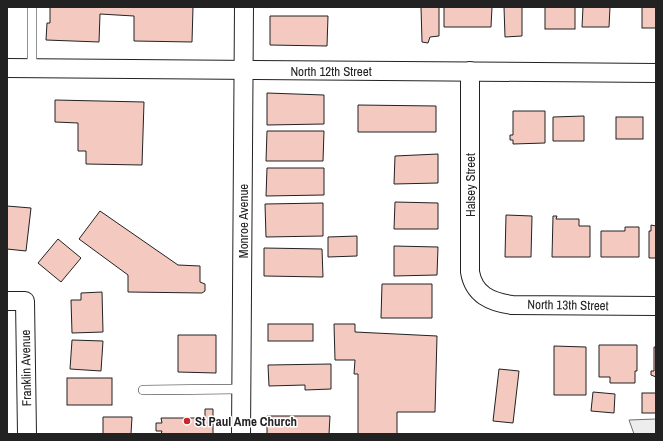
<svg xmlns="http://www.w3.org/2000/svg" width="663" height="441" viewBox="0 0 663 441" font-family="'Archivo Narrow',sans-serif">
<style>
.parking{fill:#ededed;stroke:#6f6f6f}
.building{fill:#f3c9c0;stroke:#222}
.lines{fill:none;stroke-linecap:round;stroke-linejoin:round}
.lane-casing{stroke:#222;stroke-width:10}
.street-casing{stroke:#222;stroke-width:20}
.lane{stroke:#fff;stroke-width:9}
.street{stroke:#fff;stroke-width:18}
.poi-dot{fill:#c62828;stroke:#fff;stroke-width:1.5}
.labels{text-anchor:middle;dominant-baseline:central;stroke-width:3;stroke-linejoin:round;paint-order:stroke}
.street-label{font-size:13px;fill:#222;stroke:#fff}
.poi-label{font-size:13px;font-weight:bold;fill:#222;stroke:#fff;text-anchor:start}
</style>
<rect width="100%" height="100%" fill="#fff"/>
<polygon class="parking" points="656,419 656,434 634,434 629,420"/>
<g class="building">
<polygon points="50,7 193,7 192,42 134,41 134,16 100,14 99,42 46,40 47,23 50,23"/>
<polygon points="421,7 439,7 439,36 430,37 428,43 422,42"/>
<polygon points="444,7 492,7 491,27 444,27"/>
<polygon points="504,7 522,7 522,36 505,37"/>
<rect x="545" y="7" width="30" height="22"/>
<polygon points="583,7 610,7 609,27 582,27"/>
<rect x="642" y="7" width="14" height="21"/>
<polygon points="270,16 328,16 327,46 270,45"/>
<polygon points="267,93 324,95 324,124 267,125"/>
<polygon points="55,100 144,102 142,165 86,164 86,151 78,151 78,123 55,122"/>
<polygon points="358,105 436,106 436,132 358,132"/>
<polygon points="513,111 545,111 545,143 513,144 513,140 510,140 510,135 513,135"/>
<polygon points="584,116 584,141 553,141 553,117"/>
<rect x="616" y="117" width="27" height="22"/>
<polygon points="267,131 324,131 323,161 266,161"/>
<polygon points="438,154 438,183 394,184 395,156"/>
<polygon points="267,168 324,168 324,195 266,196"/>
<polygon points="395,202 438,203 438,229 394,229"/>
<polygon points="323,203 323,236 266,237 265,204"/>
<polygon points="7,206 31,208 26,251 7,249"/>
<polygon points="100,211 178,265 200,266 200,282 205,284 205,291 202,293 128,292 128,275 79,239"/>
<polygon points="506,215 532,216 531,257 505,257"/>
<polygon points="553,216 557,216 556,219 579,219 579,226 590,226 590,257 552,257"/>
<polygon points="651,225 656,226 656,258 649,258 649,231 651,231"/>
<polygon points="625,227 639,227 639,257 601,257 601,231 625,231"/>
<polygon points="357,236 357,256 328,257 328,237"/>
<polygon points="58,239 81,258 61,282 38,263"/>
<polygon points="394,246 438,247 437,275 394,276"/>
<polygon points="264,248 322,249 323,277 264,276"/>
<polygon points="382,284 432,284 432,318 381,318"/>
<polygon points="102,292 103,332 72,333 71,300 81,300 81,293"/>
<rect x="268" y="324" width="45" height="17"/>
<polygon points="334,324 355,324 355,332 437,336 435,412 397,412 397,434 358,434 358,374 354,374 355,360 335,360"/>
<polygon points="178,335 216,335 216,373 178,372"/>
<polygon points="72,340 103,341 101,371 70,369"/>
<polygon points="599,345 637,345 637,371 635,371 635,383 610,383 610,377 599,377"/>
<polygon points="554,346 586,347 586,395 554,395"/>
<polygon points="654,347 656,347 656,377 651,375 651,371 654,371"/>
<polygon points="331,364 331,389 305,390 305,385 269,386 268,365"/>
<polygon points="499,369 519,371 513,423 493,421"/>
<rect x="67" y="378" width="45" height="27"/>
<polygon points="593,392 615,394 614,413 591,411"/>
<rect x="642" y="393" width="14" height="20"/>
<polygon points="205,409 213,409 213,434 161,434 162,431 156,431 156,423 162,423 161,418 205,418"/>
<polygon points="267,416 330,416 329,434 267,434"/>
<polygon points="103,417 132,417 131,434 103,434"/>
</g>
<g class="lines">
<defs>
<g id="lane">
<polyline points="32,69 32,7"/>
<polyline points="143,390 241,389"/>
</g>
<g id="street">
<polyline points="7,68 656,73"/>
<path d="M470 71V272C474 295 491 302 512 305L656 306"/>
<polyline points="7,301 25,301 27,434"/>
<polyline points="241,434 244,7"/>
</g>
</defs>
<use href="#lane" class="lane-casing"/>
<use href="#street" class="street-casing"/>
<use href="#lane" class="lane"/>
<use href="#street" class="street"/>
</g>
<circle class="poi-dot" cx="187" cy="421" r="4"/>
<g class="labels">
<g class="street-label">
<text x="331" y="71">North 12th Street</text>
<text transform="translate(470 185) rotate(-90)">Halsey Street</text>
<text transform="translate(243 221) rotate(-90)">Monroe Avenue</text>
<text transform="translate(568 305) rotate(1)">North 13th Street</text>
<text transform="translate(26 368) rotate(-91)">Franklin Avenue</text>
</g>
<g class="poi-label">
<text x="195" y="421">St Paul Ame Church</text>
</g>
</g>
<rect width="663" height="441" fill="none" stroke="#222222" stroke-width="16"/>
</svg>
